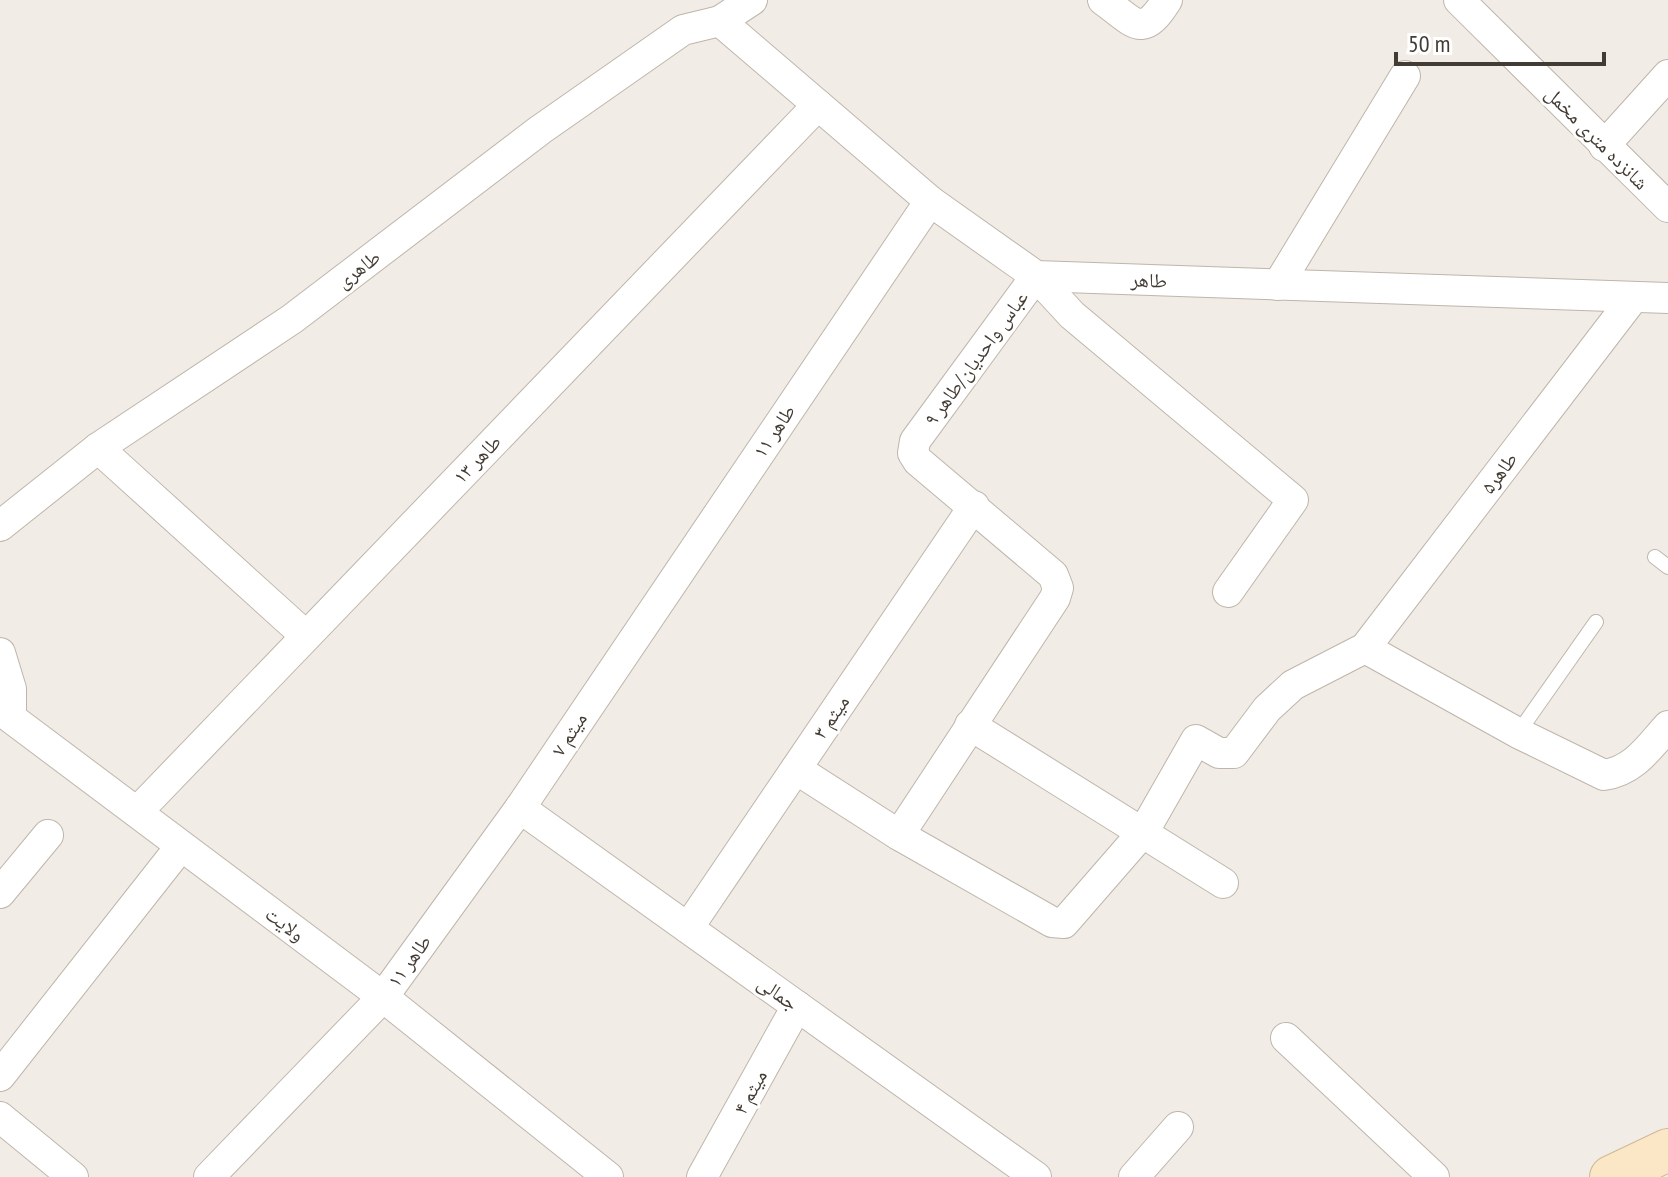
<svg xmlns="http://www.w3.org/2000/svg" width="1668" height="1177" viewBox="0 0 1668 1177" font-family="'PT Sans Narrow','Noto Naskh Arabic',sans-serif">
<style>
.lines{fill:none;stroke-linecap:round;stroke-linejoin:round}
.lane-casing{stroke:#bfb5ab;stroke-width:16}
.street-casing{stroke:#bfb5ab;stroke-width:32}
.secondary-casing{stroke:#cfb897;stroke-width:44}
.lane{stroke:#fff;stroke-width:14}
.street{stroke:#fff;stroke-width:30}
.secondary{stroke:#fbe6c5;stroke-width:42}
.labels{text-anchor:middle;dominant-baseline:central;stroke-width:6;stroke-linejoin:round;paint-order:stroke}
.street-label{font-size:20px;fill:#433c35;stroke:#fff}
</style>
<rect width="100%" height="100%" fill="#f1ece5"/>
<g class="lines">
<defs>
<g id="lane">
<polyline points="1655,557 1668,567"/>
<polyline points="1518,733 1596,622"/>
</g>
<g id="street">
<path d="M1103 0C1135 23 1142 40 1167 0"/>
<polyline points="1459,0 1668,207"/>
<polyline points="720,21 930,201 1036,276 1668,298"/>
<polyline points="1604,146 1668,75"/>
<polyline points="1278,285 1405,76"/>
<polyline points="98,448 306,636"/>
<polyline points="0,526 98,448 292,319 540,130 683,30 720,21 752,0"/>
<path d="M1365 648 1518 733 1604 775C1634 771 1649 747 1668 726"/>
<polyline points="0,653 11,689 11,718 383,997 608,1177"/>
<polyline points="970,725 1223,883"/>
<polyline points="796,769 899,835 1052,922 1064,923 1144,831 1196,740 1219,753 1234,753 1267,709 1293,685 1365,648 1633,298"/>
<polyline points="520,808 1036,1177"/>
<polyline points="137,812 818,105"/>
<polyline points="899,835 1055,598 1058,588 1053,575 918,461 913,453 915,441 1036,276 1072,315 1293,500 1228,592"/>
<polyline points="0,893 48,835"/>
<polyline points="688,928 974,506"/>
<polyline points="1286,1038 1434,1177"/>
<polyline points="0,1076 181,846"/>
<polyline points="0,1117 73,1177"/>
<polyline points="209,1177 383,997 520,808 930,201"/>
<polyline points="702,1177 797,1006"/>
<polyline points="1134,1177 1178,1127"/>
</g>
<polyline id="secondary" points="1611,1177 1668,1150"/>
</defs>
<use href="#lane" class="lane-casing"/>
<use href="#street" class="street-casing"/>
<use href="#secondary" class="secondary-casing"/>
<use href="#lane" class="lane"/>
<use href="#street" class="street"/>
<use href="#secondary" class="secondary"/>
</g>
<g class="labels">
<g class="street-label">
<text transform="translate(1597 138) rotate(45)">شانزده متری مخمل</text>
<text transform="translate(358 269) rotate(-37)">طاهری</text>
<text transform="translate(1149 280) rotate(2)">طاهر</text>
<text transform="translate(976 358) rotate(-54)">عباس واحدیان/طاهر ۹</text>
<text transform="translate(774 431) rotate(-56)">طاهر ۱۱</text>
<text transform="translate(477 459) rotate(-46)">طاهر ۱۳</text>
<text transform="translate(1499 473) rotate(-53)">طاهر۵</text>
<text transform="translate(831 717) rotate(-56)">میثم ۳</text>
<text transform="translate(569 734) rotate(-57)">میثم ۷</text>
<text transform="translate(285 924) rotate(37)">ولایت</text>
<text transform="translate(409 961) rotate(-54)">طاهر ۱۱</text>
<text transform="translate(778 993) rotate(36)">جمالی</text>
<text transform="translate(750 1092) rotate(-61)">میثم ۴</text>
</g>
</g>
<path d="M1396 52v12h208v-12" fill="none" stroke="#433c35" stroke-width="4"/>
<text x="1408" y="52" font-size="24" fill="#433c35" stroke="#ffffff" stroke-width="6" paint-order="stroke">50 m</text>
</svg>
